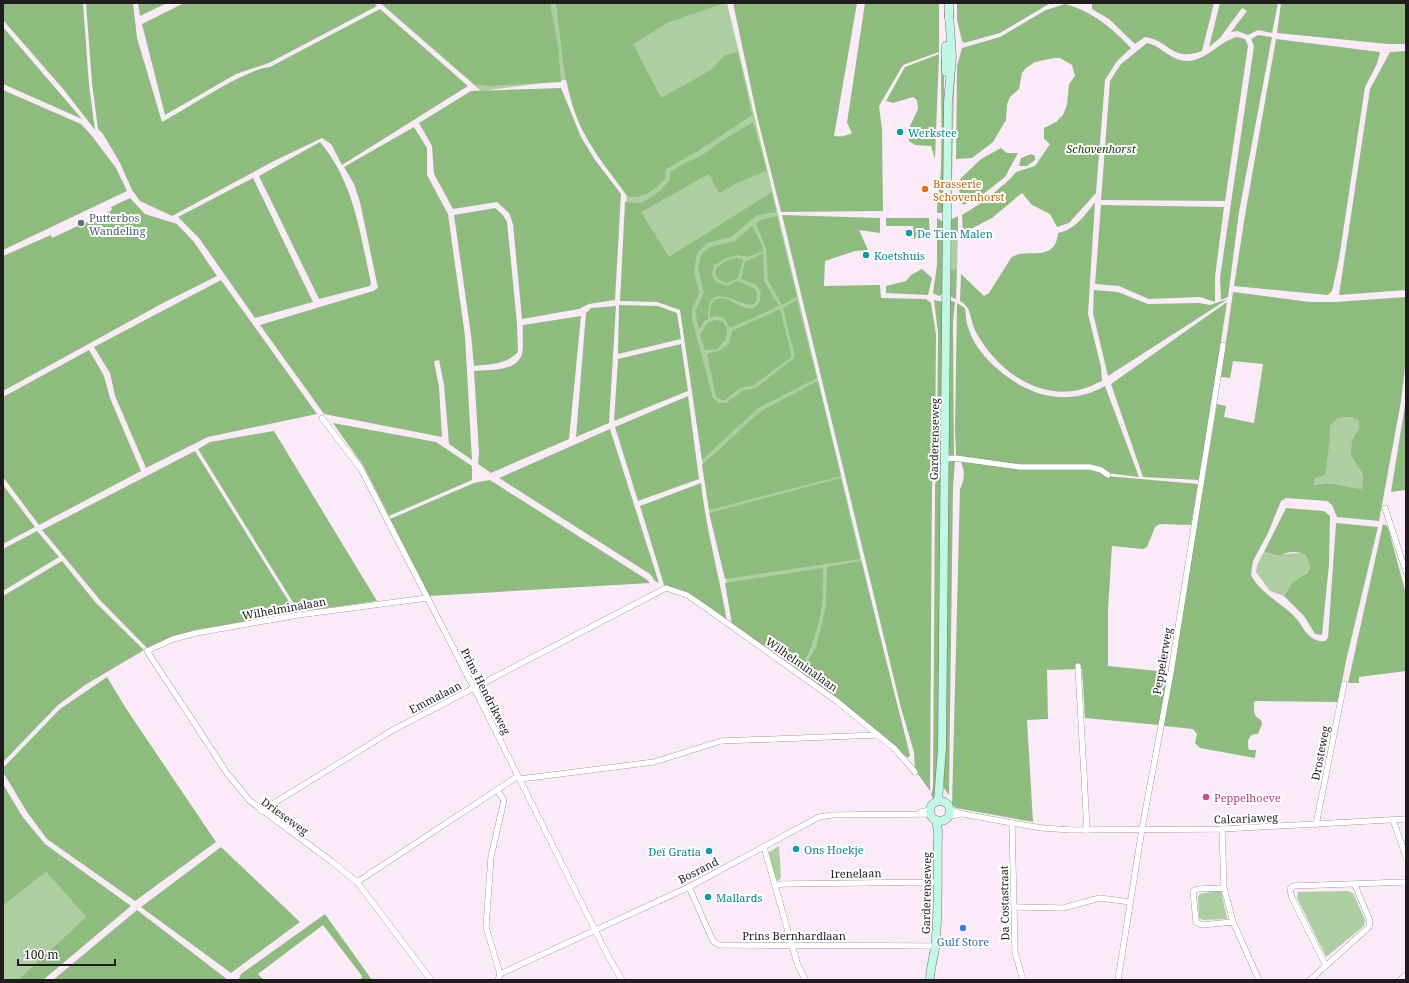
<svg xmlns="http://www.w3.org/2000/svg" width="1409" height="983" viewBox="0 0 1409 983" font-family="'Noto Serif',serif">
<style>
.green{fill:#accea1}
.forest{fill:#8ebc7e;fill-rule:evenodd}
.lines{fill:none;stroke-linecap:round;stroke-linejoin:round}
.minor-casing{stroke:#7b6d79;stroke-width:6}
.secondary-casing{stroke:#7b6d79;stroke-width:9}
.minor{stroke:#fff;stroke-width:5.5}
.secondary{stroke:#c1f8e5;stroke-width:8}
.culture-dot{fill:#0f9aa8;stroke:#fff;stroke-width:1.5}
.food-dot{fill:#e8710a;stroke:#fff;stroke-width:1.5}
.service-dot{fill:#5c6f8a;stroke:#fff;stroke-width:1.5}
.hotel-dot{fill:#d1479c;stroke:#fff;stroke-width:1.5}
.shop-dot{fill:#3f7fe0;stroke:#fff;stroke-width:1.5}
.labels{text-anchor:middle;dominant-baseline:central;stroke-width:4;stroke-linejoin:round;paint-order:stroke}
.culture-label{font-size:11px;fill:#0d838f;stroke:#fff;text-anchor:start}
.park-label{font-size:11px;font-style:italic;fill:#174200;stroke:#fff}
.food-label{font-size:11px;fill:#c56008;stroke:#fff;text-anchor:start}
.service-label{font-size:11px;fill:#4e5e75;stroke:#fff;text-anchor:start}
.street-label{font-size:11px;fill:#211b20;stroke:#fff}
.hotel-label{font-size:11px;fill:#b23c85;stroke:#fff;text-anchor:start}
.shop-label{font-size:11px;fill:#366cbe;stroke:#fff}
</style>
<rect width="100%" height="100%" fill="#fbebf9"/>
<g class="green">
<polygon points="380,3 727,3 908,752 732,624 726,579 709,510 681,309 626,203 627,195 566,80 481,91"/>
<polygon points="954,59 955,59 952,177 951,176"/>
<polygon points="958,234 957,269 950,270 950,236"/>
<path d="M1351 417 1358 420 1359 428 1352 440 1360 472 1363 476 1362 490C1345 488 1331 479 1314 485 1318 461 1331 455 1329 426L1338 418Z"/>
<path d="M1264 552 1280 556 1283 554 1302 553 1306 555 1310 567C1304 579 1291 584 1284 596L1270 591 1256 572 1257 565Z"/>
<polygon points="779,846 781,877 779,881 775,878 768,853"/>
<polygon points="46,872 86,917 18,980 3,980 3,906"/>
<polygon points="1221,890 1227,919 1203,920 1199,918 1198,897 1200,894"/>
<polygon points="1348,891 1353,893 1365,920 1364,926 1326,957 1297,898 1298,892"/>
</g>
<g class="forest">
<polygon points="3,3 83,3 89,85 95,130 64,90 3,20"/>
<path d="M86 3H133L137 38 162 122C188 108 245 69 270 67L380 9 468 86 342 165 331 144 322 138 272 162 172 216 140 201 132 190 120 163 103 134 98 129 92 83Z"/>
<polygon points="138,3 167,3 140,16"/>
<polygon points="184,3 374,3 377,6 269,63 236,74 165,115 142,24"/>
<polygon points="381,3 550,3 558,46 561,82 489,86 474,84"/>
<path d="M556 3H724L667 23 633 44 661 98 711 70 725 55 738 52 752 115 698 151 666 169 665 179C655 190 642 200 627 196 613 176 596 156 585 135 563 94 562 48 556 3Z"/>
<path d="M733 3H857L834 136C841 137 846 136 852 133L847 123 865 3H939V52L903 65 879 106 882 129 883 211 781 212 757 116Z"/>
<polygon points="957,3 1049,3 1049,4 1000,33 964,43 962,41 957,20"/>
<path d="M1092 3H1214L1202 51C1170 62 1171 41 1145 37L1135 44 1109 19 1092 9Z"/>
<polygon points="1220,3 1278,3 1272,33 1258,30 1248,35 1237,31 1231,32 1247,11 1242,8 1220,38 1209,47"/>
<polygon points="1281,3 1406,3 1406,44 1388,44 1277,33"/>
<path d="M1065 4C1092 11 1112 28 1131 48L1117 61 1105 80 1096 193 1069 223 1057 227 1050 214 1032 205 1022 193 992 218 963 233 962 215 983 202 1009 180 1016 172 1035 166 1050 144 1044 139V128L1056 122 1063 115 1067 105 1069 84 1075 76 1072 65 1060 58H1054L1035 62 1026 68 1022 73 1019 89 1010 97 1007 104 1006 120 993 142 972 158 956 159 957 66 962 48 1000 37 1046 10Z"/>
<polygon points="3,27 82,119 3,84"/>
<polygon points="1258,35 1272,37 1239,212 1228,297 1221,300 1220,278 1254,46 1251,39"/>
<path d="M1237 37 1245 39 1248 46 1225 201 1101 200 1110 81 1121 64 1147 43C1159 45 1168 57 1180 60 1203 66 1217 42 1237 37Z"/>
<polygon points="1276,39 1380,52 1377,64 1365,87 1339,259 1332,291 1328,295 1234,286 1246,209"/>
<polygon points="1406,51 1406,290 1339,295 1370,89 1390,52"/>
<polygon points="939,54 935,159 931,146 915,145 909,141 910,126 918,109 917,100 913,97 893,103 886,101 905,67"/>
<path d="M941 59H944V210L941 213H937C937 197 941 181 941 164 942 129 941 94 941 59Z"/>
<polygon points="561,88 581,137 595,160 621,194 615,300 589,304 579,309 522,319 513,224 509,213 497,202 453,209 434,174 432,146 419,123 471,91"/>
<polygon points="3,90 81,124 92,136 116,168 127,191 3,250"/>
<path d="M753 122 767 171 739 182 719 193 709 174 641 212 669 257 772 192 776 212 757 215 731 237 707 243 697 253 694 270 699 294 692 310V319L713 398 720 403H726L742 391 756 388 794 358V353L783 308 797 300 817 378 758 408 702 460 680 310 657 302 620 301 625 202C629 202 635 204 639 203 650 201 662 189 670 180V172L685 163 701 156 723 140Z"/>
<polygon points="414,127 427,148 427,175 448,214 465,336 472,460 449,444 444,385 439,360 434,361 439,387 442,437 324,414 260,325 373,291 378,288 360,202 354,184 344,167"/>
<path d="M320 142C354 182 360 233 371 283L370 286 319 299 259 176Z"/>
<polygon points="1001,148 1007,153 1018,153 1005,177 977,199 963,205 957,182 981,159"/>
<polygon points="1031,154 1035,156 1035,160 1027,166 1019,166 1021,158"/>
<polygon points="253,178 313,302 255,318 199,238 178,217"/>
<polygon points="130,198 145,214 177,224 194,242 217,276 163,303 3,391 3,256 51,235 52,238 112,210 111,207"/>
<path d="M1095 202 1088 314 1101 367 1102 381C1093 385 1083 390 1073 391 1032 397 994 366 976 332 970 321 972 307 960 301L961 274 984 296 989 293 1011 258C1025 246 1055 265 1058 233 1075 230 1085 215 1095 202Z"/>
<polygon points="1101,205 1224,207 1215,277 1215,302 1200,297 1149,299 1119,286 1095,284"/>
<path d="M495 208 503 215 507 222 517 323 518 352C506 365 490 364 474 366L471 335 454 215Z"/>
<polygon points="782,215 880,218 880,233 859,230 868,250 855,251 825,261 824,286 880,285 881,298 926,299 931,303 936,334 935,454 932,487 930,791 915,770 914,752 901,708"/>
<polygon points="777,216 797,297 782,305 768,280 766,248 756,224 760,220"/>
<polygon points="958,216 958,234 950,236 950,220"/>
<polygon points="886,218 929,218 930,239 914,239 913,226 886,226"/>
<polygon points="937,218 944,222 943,293 939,296 933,293 937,265"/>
<path d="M752 226 762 245 763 251 747 257 738 255 726 258 714 265 712 275 716 282 727 286 737 281 754 288 757 292 756 302 751 305C729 301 707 281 708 320H705L699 330 695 311 704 293 698 268 701 255 710 247 735 241Z"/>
<path d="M763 253 764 281 779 306 730 328 724 318 715 316 710 318C710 312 709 302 717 299 729 295 740 311 753 308 762 305 763 290 756 285 752 282 745 281 741 279L745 262Z"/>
<polygon points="737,258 743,260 738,278 727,283 719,280 715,274 716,268 728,260"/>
<polygon points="922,269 932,278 928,295 886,293 886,286 906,281 911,275"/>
<polygon points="957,269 956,299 949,296 950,270"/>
<polygon points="221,280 317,414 208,437 146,468 115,396 110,373 94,347"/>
<polygon points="1094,290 1118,292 1148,304 1199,303 1210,305 1228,299 1108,376 1093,313"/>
<path d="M1233 292 1310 302H1335L1406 297V359L1401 401 1379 521 1337 517 1332 505 1327 501 1286 498 1281 501 1268 533 1253 561 1251 575C1260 593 1279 601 1293 615 1300 621 1303 631 1311 637 1315 640 1320 642 1325 641L1328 638 1336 523 1378 527 1346 661 1338 702 1256 701 1254 702C1254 711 1253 716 1261 720L1262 724 1258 734C1249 733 1246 741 1249 750H1256L1255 758 1200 748 1195 743 1197 734 1193 729 1164 726 1217 404 1226 406 1224 417 1254 423 1263 364 1233 361 1230 378 1221 377ZM1351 417 1358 420 1359 428 1352 440 1351 454 1363 476 1362 489C1343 488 1334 480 1314 485L1315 478 1325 475 1330 439V426L1338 418Z"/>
<polygon points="934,300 943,302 942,458 939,457 937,454 938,333"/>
<polygon points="949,300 955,302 953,323 954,456 951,456 948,453"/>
<polygon points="1227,302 1200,480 1143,477 1111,384"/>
<path d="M957 303 965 308C966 315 966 323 969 330 973 343 983 355 993 365 1024 394 1064 409 1105 386L1139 477 1108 473 1101 468 1022 466 956 456 955 431Z"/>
<polygon points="619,305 658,306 677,313 681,339 618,354"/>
<polygon points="616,306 609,423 576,437 586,313 591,308"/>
<path d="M780 309 791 353V357L754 385 740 388 725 400H721L716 396 707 354C715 352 726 350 730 341 731 338 731 334 732 331Z"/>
<path d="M581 316 569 439 491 473 478 464 479 453 474 371C488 370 517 372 522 354 524 346 522 334 523 325Z"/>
<polygon points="716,320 722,321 727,328 726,339 717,349 705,350 700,335 707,323"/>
<polygon points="681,344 688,391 614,421 618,359"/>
<polygon points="89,350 104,376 110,398 141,471 39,525 3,477 3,397"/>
<polygon points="818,381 841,476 709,510 702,465 761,411"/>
<polygon points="688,396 699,479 638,501 615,427"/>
<polygon points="1406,399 1406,490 1391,492"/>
<polygon points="333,423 436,442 472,466 472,480 389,516 364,467"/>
<polygon points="610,429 659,583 655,581 650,574 499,478"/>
<polygon points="274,431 377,601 299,612 198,449 210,442"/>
<polygon points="195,451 296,613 195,630 171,637 147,648 100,600 42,530"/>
<polygon points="942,460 938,756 934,800 931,795 933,788 935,487 937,462"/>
<polygon points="951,460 955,461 953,488 949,795 944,788 944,740 948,517 947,463"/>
<path d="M960 460 1024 469H1090L1100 471 1106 476 1198 484 1191 525 1160 524 1155 527 1147 547 1143 549 1112 546 1108 610V666L1168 672 1159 725 1085 718 1082 669 1047 670 1048 719 1027 720 1033 822 956 808 952 805 960 489C965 479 965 470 960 460Z"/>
<polygon points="841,478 860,559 725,579 709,513"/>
<polygon points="490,480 646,579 650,583 429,596 390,519 474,483"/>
<path d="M701 483C706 529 719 575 727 621L688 593 664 585 640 506Z"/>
<polygon points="3,485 35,527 3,544"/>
<path d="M1286 508 1324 511 1330 516 1329 564 1322 635 1315 634 1304 616 1284 596 1293 582 1307 573 1310 567 1306 555C1299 551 1286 551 1280 556L1264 552Z"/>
<polygon points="1383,524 1387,526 1389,531 1406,594 1406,671 1359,677 1359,683 1348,683"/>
<polygon points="37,531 59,557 3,591 3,549"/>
<polygon points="62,561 96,603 144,650 85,685 58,705 3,762 3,596"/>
<polygon points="861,561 910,755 908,758 801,674 816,647 826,606 827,567"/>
<path d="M823 568C824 611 819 634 799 672L732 624 725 583Z"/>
<polygon points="107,677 127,710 216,842 135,901 47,839 27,812 3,772 3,768 60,709"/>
<polygon points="3,784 22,816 45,844 131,906 43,980 18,980 86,917 46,872 3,906"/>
<polygon points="221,847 300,922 231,973 141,907"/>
<polygon points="137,910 228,980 53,980"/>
<polygon points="325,914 372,980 361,980 362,976 323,925 258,974 264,980 239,979 241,974"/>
</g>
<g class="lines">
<defs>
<g id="minor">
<polyline points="322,418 361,469 474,688 609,958 622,980"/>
<polyline points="945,459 955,458 1020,467 1090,467 1101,470 1108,475"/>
<polyline points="1385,508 1406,572"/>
<polyline points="427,598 298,615 196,633 173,639 147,651 227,773 250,801 331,861 357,882 431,980"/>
<polyline points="1078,666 1087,830"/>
<polyline points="520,779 654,762 721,741 878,735"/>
<polyline points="497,790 504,800 491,857 486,927 500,974"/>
<polyline points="951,810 963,814 1012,823 1042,828 1072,830 1222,829 1406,819"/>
<polyline points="261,811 393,730 666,588 687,595 706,608 838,702 894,748 915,772"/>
<polyline points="921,812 930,810"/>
<polyline points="950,816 961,814"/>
<polyline points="1393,820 1406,857"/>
<polyline points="1012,823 1015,952 1023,980"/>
<polyline points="1316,825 1344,684"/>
<polyline points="1222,829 1224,888 1233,922 1202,925 1196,922 1193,891 1198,889 1224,888"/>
<polyline points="764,847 797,963 805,980"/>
<polyline points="357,882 518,776"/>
<polyline points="775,886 782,884 937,882"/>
<polyline points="689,887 713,941 719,945 936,946"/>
<polyline points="1015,907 1063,908 1100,898 1130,902"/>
<polyline points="1233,922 1259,980"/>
<polyline points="1325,964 1292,898 1290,889 1293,886 1406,882"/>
<polyline points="498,980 500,974 689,887 819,817 832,815 931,814"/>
<polyline points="1118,980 1142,829 1171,672 1223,345"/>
<polyline points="1310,980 1369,927 1370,921 1355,885"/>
<polyline points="1400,980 1406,975"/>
</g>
<g id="secondary">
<polyline points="949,18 949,3"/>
<polyline points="946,72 946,46"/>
<circle cx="940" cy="811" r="10"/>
<polyline points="938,801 942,748 948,102 952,57 949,13"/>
<path d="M930 980C930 965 936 952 936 937 939 902 937 867 938 831L936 820"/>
</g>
</defs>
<use href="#minor" class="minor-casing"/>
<use href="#secondary" class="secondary-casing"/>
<use href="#minor" class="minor"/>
<use href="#secondary" class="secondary"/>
</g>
<g class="culture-dot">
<circle cx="900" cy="132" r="4"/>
<circle cx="909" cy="233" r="4"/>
<circle cx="866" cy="255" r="4"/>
<circle cx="796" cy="849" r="4"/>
<circle cx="709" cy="851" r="4"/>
<circle cx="708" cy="897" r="4"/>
</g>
<circle class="food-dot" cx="925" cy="189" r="4"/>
<circle class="service-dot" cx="81" cy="223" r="4"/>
<circle class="hotel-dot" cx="1206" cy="797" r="4"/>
<circle class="shop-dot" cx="963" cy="928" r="4"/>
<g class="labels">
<g class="culture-label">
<text x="908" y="132">Werkstee</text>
<text x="917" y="233">De Tien Malen</text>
<text x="874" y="255">Koetshuis</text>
<text x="804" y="849">Ons Hoekje</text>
<text x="701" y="851" text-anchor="end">Deï Gratia</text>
<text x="716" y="897">Mallards</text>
</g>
<g class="park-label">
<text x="1101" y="148">Schovenhorst</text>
</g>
<g class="food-label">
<text x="933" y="183">Brasserie<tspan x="933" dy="13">Schovenhorst</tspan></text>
</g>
<g class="service-label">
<text x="89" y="217">Putterbos<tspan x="89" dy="13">Wandeling</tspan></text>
</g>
<g class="street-label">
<text transform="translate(934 439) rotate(-89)">Garderenseweg</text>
<text transform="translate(284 608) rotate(-10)">Wilhelminalaan</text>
<text transform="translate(1162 661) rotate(-80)">Peppelerweg</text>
<text transform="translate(802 664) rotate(35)">Wilhelminalaan</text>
<text transform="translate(486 691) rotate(63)">Prins Hendrikweg</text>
<text transform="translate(435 697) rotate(-27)">Emmalaan</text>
<text transform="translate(1320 753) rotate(-79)">Drosteweg</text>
<text transform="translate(285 816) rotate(36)">Drieseweg</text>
<text transform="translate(1246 818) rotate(-2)">Calcariaweg</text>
<text transform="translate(698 870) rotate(-27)">Bosrand</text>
<text transform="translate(856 873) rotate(-1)">Irenelaan</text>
<text transform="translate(926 893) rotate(-89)">Garderenseweg</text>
<text transform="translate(1004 903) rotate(-91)">Da Costastraat</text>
<text x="794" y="935">Prins Bernhardlaan</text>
</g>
<g class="hotel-label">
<text x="1214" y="797">Peppelhoeve</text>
</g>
<g class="shop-label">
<text x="963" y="941">Gulf Store</text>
</g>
</g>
<rect width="1409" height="983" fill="none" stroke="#211b20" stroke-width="8"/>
<path d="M18 959v6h97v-6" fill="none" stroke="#211b20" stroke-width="2"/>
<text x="24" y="959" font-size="12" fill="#211b20" stroke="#ffffff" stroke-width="3" paint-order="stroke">100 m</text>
</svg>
